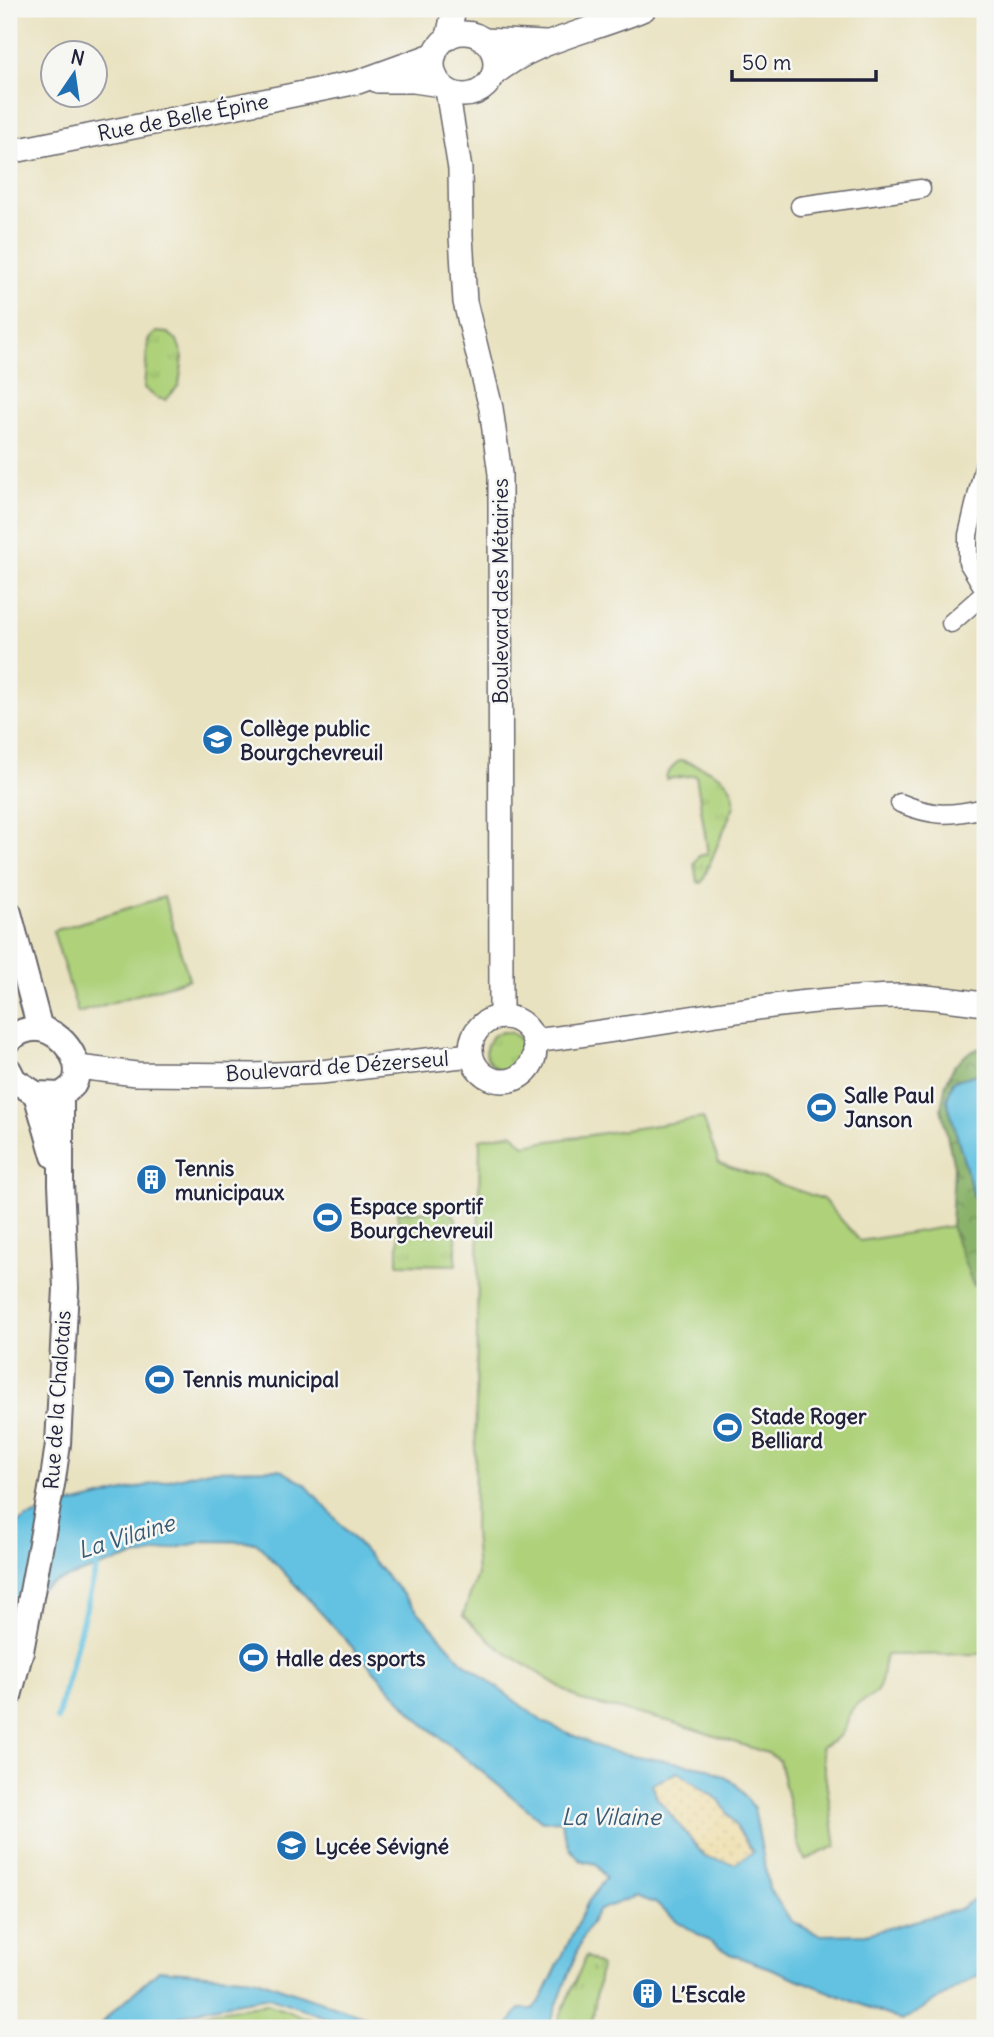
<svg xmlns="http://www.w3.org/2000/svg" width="994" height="2037" viewBox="0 0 994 2037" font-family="Delius,sans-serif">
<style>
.grass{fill:url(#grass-tufts);stroke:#687a5a;stroke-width:2}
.forest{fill:url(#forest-crowns);stroke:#566a52;stroke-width:2}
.sand{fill:url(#sand-dots);stroke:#887e6c;stroke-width:2}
.pitch{fill:#aed17a;stroke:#687a5a;stroke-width:2}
.water{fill:#63c2e2;stroke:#42728e;stroke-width:2;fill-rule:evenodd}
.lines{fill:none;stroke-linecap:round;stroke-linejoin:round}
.stream{stroke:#63c2e2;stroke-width:6}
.minor-casing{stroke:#68656a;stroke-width:21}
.tertiary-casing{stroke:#68656a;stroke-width:26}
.secondary-casing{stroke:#68656a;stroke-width:28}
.minor{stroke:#fff;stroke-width:18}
.tertiary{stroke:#fff;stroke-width:23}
.secondary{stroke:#fff;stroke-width:24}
.labels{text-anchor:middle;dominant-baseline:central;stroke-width:5;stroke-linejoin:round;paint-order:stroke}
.street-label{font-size:21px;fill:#22223b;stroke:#f6f6f2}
.poi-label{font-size:21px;font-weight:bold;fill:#22223b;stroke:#f6f6f2;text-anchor:start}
.water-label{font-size:23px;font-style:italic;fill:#395a75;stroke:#f6f6f2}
</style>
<defs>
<pattern id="grass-tufts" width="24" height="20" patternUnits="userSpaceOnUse" patternTransform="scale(1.75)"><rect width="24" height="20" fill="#aed17a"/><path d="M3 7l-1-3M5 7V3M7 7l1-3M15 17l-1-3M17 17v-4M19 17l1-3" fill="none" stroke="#95b36a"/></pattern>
<pattern id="forest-crowns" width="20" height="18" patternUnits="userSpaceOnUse" patternTransform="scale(1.75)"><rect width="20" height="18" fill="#8ab36a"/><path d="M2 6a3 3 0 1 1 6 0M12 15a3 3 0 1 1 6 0" fill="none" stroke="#709158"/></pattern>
<pattern id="sand-dots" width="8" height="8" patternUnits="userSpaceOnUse" patternTransform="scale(1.75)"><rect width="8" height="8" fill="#eeda9e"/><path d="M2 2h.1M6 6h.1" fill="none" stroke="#ccbb89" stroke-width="1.8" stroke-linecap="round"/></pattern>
</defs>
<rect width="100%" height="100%" fill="#f6f6f2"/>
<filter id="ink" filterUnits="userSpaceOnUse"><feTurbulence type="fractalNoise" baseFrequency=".0143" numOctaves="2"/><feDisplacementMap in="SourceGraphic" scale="14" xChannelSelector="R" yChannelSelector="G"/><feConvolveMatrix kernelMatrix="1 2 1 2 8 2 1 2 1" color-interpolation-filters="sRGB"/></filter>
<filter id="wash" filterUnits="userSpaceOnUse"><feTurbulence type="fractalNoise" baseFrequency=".00686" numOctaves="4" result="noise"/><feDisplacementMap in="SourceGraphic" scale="28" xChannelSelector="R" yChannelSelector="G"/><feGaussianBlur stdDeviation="1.57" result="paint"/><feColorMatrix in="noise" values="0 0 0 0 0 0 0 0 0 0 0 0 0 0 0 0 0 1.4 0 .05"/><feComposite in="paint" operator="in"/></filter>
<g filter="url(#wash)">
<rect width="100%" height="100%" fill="#e9e2c0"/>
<g class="grass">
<polygon points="156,332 168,333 177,340 183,357 179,385 166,400 157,398 144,388 148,340"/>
<path d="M681 760C704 768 737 775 734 806L702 882 700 883 697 881 694 863 699 856 708 854 696 775 666 779V776L675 764Z"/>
<circle cx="505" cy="1051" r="19"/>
<polygon points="449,1211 456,1218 456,1265 398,1264 398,1212"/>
<polygon points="586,1956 601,1966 591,2028 555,2028"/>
<polygon points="267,2004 335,2028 160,2028 211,2012"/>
</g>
<polygon class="forest" points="985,1046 985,1072 953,1081 947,1100 985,1236 985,1291 973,1285 951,1226 954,1166 941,1108 946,1083 954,1066 968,1053"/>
<polygon class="sand" points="678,1772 719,1800 753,1852 735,1865 705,1857 657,1798 651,1784"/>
<g class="pitch">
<polygon points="164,897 189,979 78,1013 53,931"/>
<path d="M703 1118 719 1163 823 1199 860 1241 951 1226 973 1285 985 1291V1654L886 1655C882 1666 884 1678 879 1687 874 1699 862 1699 854 1707 850 1711 849 1717 847 1722 844 1736 834 1742 821 1747L836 1846 805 1860 798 1842 779 1760 767 1753 672 1722 582 1701 502 1650 463 1616 477 1574 474 1531 480 1139 513 1133 524 1145Z"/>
</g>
<g class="water">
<polygon points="985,1072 985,1236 947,1100 953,1081"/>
<path d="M279 1469 305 1484 461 1660 543 1722 608 1751 708 1768 735 1783 754 1808 769 1888 791 1921 819 1935 866 1934 960 1909 985 1891V1971L902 2021 775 1970 730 1954 677 1921 655 1903 636 1896 599 1910 594 1917 582 1939 548 2028H506L520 2009H533L542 1998 588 1902 606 1878 596 1864 580 1860 570 1849 560 1820 542 1821 420 1721 256 1542 207 1541 117 1561 55 1582 9 1605V1528L27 1518 68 1505 209 1470ZM678 1772 719 1800 753 1852 735 1864 705 1857 657 1798 652 1784Z"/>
<polygon points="159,1970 253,1978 397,2028 355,2028 269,1997 211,2007 144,2028 97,2028 106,2018"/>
</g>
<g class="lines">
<polyline class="stream" points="57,1719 98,1561"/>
</g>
</g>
<g filter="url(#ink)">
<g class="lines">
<defs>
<g id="minor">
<polyline points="800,206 921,189"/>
<polyline points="985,463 968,535 968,562 985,590"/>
<polyline points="951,623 985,593"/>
<path d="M900 803C934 817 949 816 985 808"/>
</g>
<g id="tertiary">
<circle cx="464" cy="64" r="31"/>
<polyline points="448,37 454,9"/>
<polyline points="484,40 545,43"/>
<path d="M493 75C536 39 594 31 644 9"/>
<polyline points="378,81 414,81 441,85"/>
<polyline points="447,90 460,169 461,236 465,302 491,408 500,474 501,1017"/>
<polyline points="9,152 358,82 435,54"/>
<circle cx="503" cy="1049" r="32"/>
<path d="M534 1041C656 1027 777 998 900 996 928 995 957 1001 985 1004"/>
<polyline points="78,1067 136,1074 255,1075 321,1072 471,1055"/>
</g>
<g id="secondary">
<polyline points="9,913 40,1029"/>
<path d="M9 1040C17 1033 28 1028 40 1029 62 1032 85 1062 74 1084 71 1088 65 1092 61 1095L36 1094 14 1080 9 1070"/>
<polyline points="36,1094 54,1156"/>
<polyline points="9,1696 21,1651 53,1479 58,1444 66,1288 61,1184 61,1095"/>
</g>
</defs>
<use href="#minor" class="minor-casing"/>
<use href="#tertiary" class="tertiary-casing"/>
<use href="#secondary" class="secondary-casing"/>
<use href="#minor" class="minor"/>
<use href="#tertiary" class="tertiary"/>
<use href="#secondary" class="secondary"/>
</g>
</g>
<defs>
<symbol id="school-disc" viewBox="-11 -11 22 22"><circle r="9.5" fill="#1f6fb2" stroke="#f6f6f2"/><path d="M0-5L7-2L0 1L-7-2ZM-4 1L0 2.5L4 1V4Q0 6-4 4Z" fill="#fff"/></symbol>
<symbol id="stadium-disc" viewBox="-11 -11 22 22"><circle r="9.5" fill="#1f6fb2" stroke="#f6f6f2"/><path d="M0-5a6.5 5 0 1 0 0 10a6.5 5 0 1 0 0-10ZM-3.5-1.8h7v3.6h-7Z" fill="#fff"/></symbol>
<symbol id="building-disc" viewBox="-11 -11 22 22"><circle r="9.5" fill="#1f6fb2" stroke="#f6f6f2"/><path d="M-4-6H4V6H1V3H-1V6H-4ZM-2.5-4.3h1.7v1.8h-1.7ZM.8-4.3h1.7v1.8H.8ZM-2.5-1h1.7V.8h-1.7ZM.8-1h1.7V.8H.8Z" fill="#fff"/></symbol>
</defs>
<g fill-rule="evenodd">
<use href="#school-disc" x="200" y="722" width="35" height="35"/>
<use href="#stadium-disc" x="804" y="1090" width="35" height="35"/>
<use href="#building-disc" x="134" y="1162" width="35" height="35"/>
<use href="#stadium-disc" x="310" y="1200" width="35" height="35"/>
<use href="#stadium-disc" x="142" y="1362" width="35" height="35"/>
<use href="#stadium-disc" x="710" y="1410" width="35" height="35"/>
<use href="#stadium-disc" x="236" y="1640" width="35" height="35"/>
<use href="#school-disc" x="274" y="1828" width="35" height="35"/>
<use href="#building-disc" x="630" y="1976" width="35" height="35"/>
</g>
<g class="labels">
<g class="street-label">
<text transform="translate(183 117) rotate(-11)">Rue de Belle Épine</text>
<text transform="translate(500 591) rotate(-90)">Boulevard des Métairies</text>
<text transform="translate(337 1066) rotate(-4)">Boulevard de Dézerseul</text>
<text transform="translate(57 1400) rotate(-86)">Rue de la Chalotais</text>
</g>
<g class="poi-label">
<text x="240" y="728">Collège public<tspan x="240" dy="24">Bourgchevreuil</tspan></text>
<text x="844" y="1095">Salle Paul<tspan x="844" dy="24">Janson</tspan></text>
<text x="175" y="1168">Tennis<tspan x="175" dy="24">municipaux</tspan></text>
<text x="350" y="1206">Espace sportif<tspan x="350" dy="24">Bourgchevreuil</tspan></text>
<text x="183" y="1379">Tennis municipal</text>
<text x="751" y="1416">Stade Roger<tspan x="751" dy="24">Belliard</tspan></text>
<text x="276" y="1658">Halle des sports</text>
<text x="315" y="1846">Lycée Sévigné</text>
<text x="671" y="1994">L’Escale</text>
</g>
<g class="water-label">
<text transform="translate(126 1536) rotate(-17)">La Vilaine</text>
<text x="611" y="1816">La Vilaine</text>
</g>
</g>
<rect width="994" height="2037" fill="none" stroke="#f6f6f2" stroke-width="35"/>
<g transform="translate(74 74) rotate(13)"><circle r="33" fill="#f6f6f2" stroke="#a1a1a9" stroke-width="2"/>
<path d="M0-5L12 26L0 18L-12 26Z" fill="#1f6fb2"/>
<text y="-10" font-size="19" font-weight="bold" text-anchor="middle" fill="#22223b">N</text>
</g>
<path d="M732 70v10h144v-10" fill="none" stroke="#22223b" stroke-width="3.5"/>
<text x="742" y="70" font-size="21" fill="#22223b" stroke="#f6f6f2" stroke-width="5" paint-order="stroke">50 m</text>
</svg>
